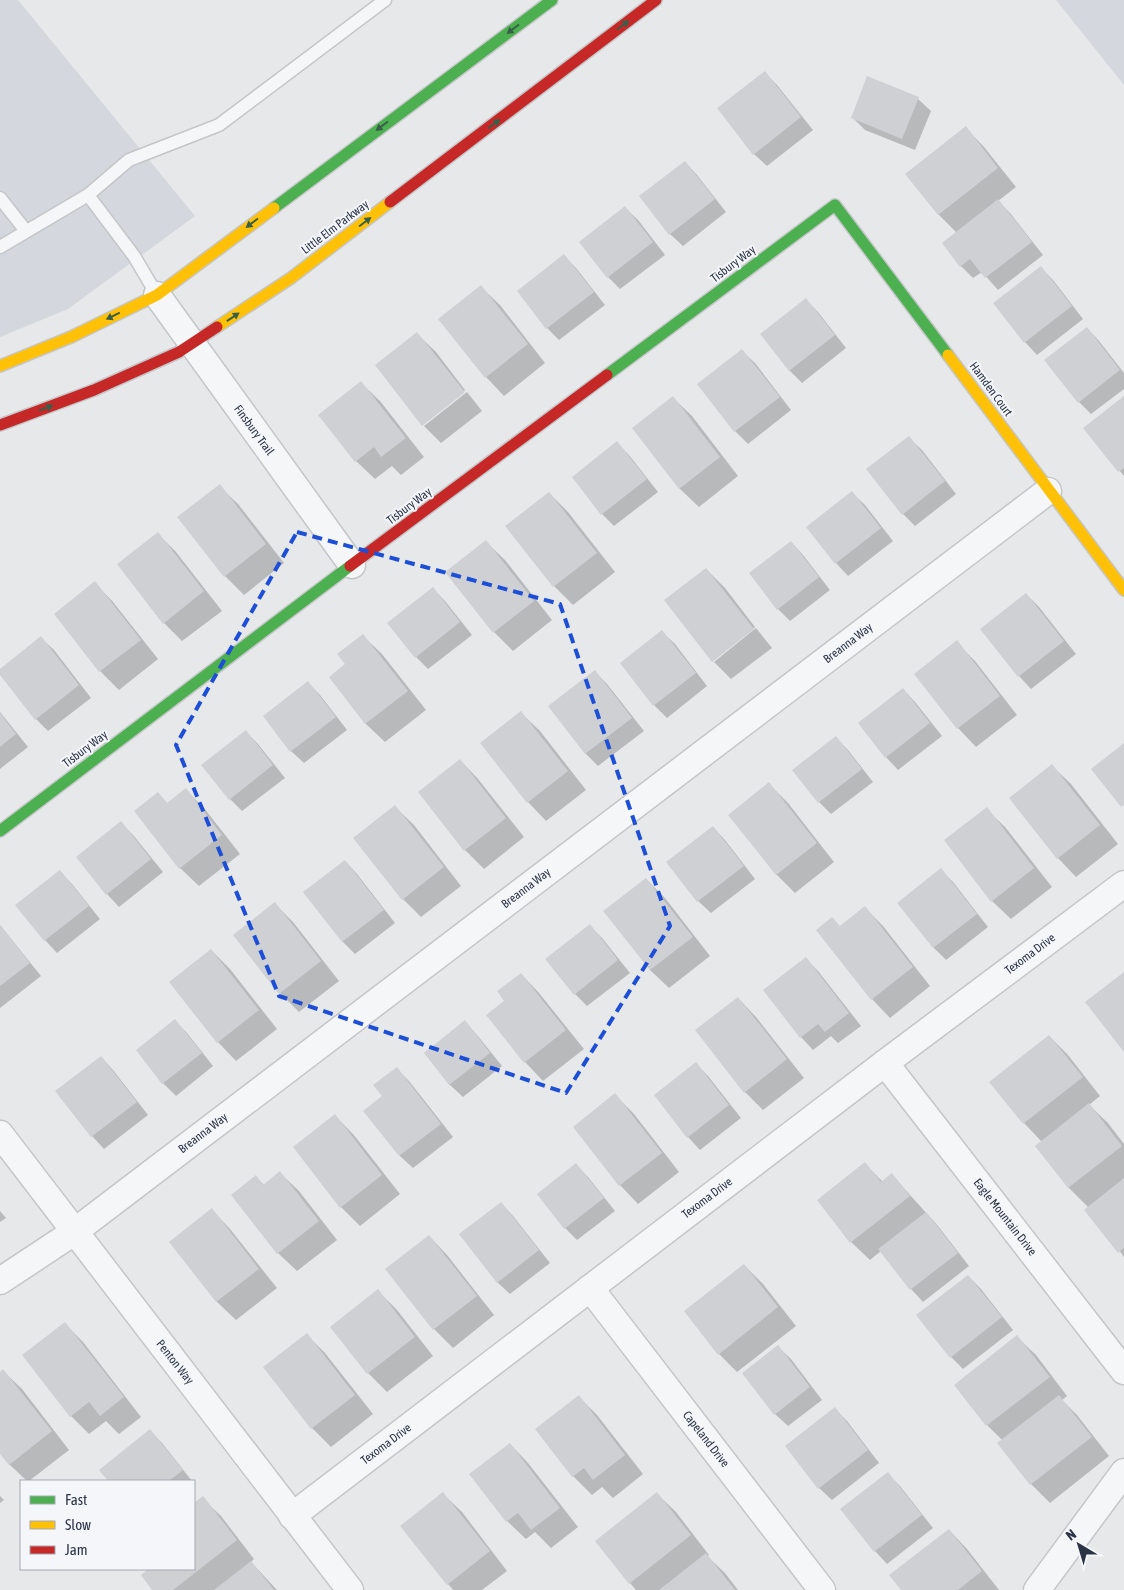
<svg xmlns="http://www.w3.org/2000/svg" width="1124" height="1590" viewBox="0 0 1124 1590" font-family="'Asap Condensed',sans-serif">
<style>
.built{fill:#d4d7dd}
.shadow{fill:#0003}
.building{fill:#ced0d3}
.lines{fill:none;stroke-linecap:round;stroke-linejoin:round}
.lane-casing{stroke:#c4c6c8;stroke-width:15}
.street-casing{stroke:#c4c6c8;stroke-width:29}
.fast-casing{stroke:#c4c6c8;stroke-width:14}
.slow-casing{stroke:#c4c6c8;stroke-width:14}
.jam-casing{stroke:#c4c6c8;stroke-width:14}
.lane{stroke:#f5f6f7;stroke-width:12}
.street{stroke:#f5f6f7;stroke-width:26}
.fast{stroke:#4caf50;stroke-width:11}
.slow{stroke:#ffc107;stroke-width:11}
.jam{stroke:#c62828;stroke-width:11}
.oneway{fill:#375f49}
.marked{fill:none;stroke:#1d4ed8;stroke-width:4;stroke-dasharray:10 6;stroke-linejoin:round}
.labels{text-anchor:middle;dominant-baseline:central;stroke-width:4;stroke-linejoin:round;paint-order:stroke}
.street-label{font-size:12px;fill:#2b3445;stroke:#f4f6f9}
</style>
<rect width="100%" height="100%" fill="#e6e8ea"/>
<g class="built">
<polygon points="0,0 18,0 195,216 68,309 0,337"/>
<polygon points="1056,0 1124,0 1124,85"/>
</g>
<g class="shadow">
<polygon points="765,73 777,85 813,130 767,166 754,154"/>
<polygon points="918,99 931,111 915,150 865,130 852,117"/>
<polygon points="966,128 984,147 1016,187 998,201 1010,213 1043,255 998,290 982,272 973,278 961,266 957,233 939,215 907,174"/>
<polygon points="685,162 697,175 726,212 683,246 670,234"/>
<polygon points="625,208 638,220 665,255 620,289 608,277"/>
<polygon points="564,256 576,268 605,305 559,340 547,328"/>
<polygon points="1041,268 1053,280 1083,319 1037,355 1025,342 995,304"/>
<polygon points="481,287 500,305 545,363 504,396 486,377"/>
<polygon points="806,300 818,312 846,348 802,383 789,370"/>
<polygon points="1087,328 1099,341 1124,373 1124,389 1091,414 1079,402"/>
<polygon points="417,334 436,352 465,390 423,423 423,425 376,365"/>
<polygon points="742,351 755,363 791,410 748,444 735,431 699,385"/>
<polygon points="361,383 380,401 424,457 401,475 392,466 375,479 356,461"/>
<polygon points="467,392 482,411 441,443 424,426"/>
<polygon points="673,398 692,416 738,476 699,507 680,489 634,429"/>
<polygon points="1124,398 1124,476 1085,428"/>
<polygon points="909,438 922,450 956,494 915,526 903,514"/>
<polygon points="617,443 629,455 658,492 614,526 602,514"/>
<polygon points="219,486 238,504 284,563 244,595 225,576 179,517"/>
<polygon points="549,493 568,512 615,572 573,605 554,586 507,526"/>
<polygon points="852,493 865,505 893,541 848,576 836,563 808,528"/>
<polygon points="158,534 176,552 222,611 182,641 164,623"/>
<polygon points="486,542 505,560 552,620 513,651 494,632 447,572"/>
<polygon points="791,542 803,555 830,590 790,621 778,609"/>
<polygon points="706,569 725,588 755,627 713,659 713,661 666,601"/>
<polygon points="95,583 113,602 158,659 119,690 100,671 55,614"/>
<polygon points="433,589 445,601 472,635 428,669 416,657"/>
<polygon points="1026,594 1039,607 1076,654 1031,689 1019,676 982,629"/>
<polygon points="756,628 772,648 731,679 714,662"/>
<polygon points="662,632 675,644 707,686 667,718 654,705 622,664"/>
<polygon points="363,636 382,654 426,710 385,742 366,724 330,678 347,665"/>
<polygon points="41,638 54,650 91,698 48,731 36,719 0,673 0,670"/>
<polygon points="956,642 975,661 1017,715 976,747 958,728"/>
<polygon points="595,672 607,684 644,731 598,766 586,754 550,707"/>
<polygon points="308,683 320,695 347,730 304,763 291,751 265,716"/>
<polygon points="903,689 915,702 942,736 898,770 886,757 859,723"/>
<polygon points="0,712 28,747 0,769"/>
<polygon points="521,713 540,731 586,790 546,821 528,802"/>
<polygon points="246,732 258,744 285,778 242,811 230,799"/>
<polygon points="836,738 848,750 873,782 831,814 819,802"/>
<polygon points="460,760 478,779 524,837 484,869 465,850 420,792"/>
<polygon points="1052,766 1071,784 1118,844 1076,877 1058,858"/>
<polygon points="769,784 788,803 834,862 795,893 776,874"/>
<polygon points="186,790 204,808 240,854 199,886 180,868 158,794 168,804"/>
<polygon points="395,807 414,825 461,886 421,917 403,899"/>
<polygon points="986,809 1005,827 1052,887 1011,919 992,901"/>
<polygon points="121,823 133,835 163,872 119,907 107,894"/>
<polygon points="713,827 725,840 755,879 711,913 698,901 668,862"/>
<polygon points="345,861 357,874 395,923 355,954 343,942 304,893"/>
<polygon points="941,870 953,882 988,927 946,960 934,948 899,903"/>
<polygon points="59,871 72,884 100,919 57,953 45,940 17,905"/>
<polygon points="646,879 665,898 710,956 669,988 650,970 605,911"/>
<polygon points="274,903 293,922 339,981 299,1012 280,993 234,935"/>
<polygon points="865,908 883,926 930,986 890,1018 872,999 841,927"/>
<polygon points="0,925 41,976 0,1008"/>
<polygon points="590,926 602,938 630,973 587,1006 575,994"/>
<polygon points="211,950 230,969 277,1029 236,1061 218,1042"/>
<polygon points="805,958 818,971 861,1026 838,1043 831,1036 813,1050 801,1037"/>
<polygon points="521,974 539,993 584,1049 543,1081 525,1062 488,1015 506,1001"/>
<polygon points="738,998 756,1017 804,1078 763,1110 745,1092"/>
<polygon points="175,1021 187,1033 213,1066 176,1096 163,1083 137,1050"/>
<polygon points="465,1022 477,1035 502,1066 463,1097 450,1085 425,1053"/>
<polygon points="1049,1036 1068,1055 1100,1096 1089,1105 1108,1123 1124,1144 1124,1257 1089,1208 1069,1188 1036,1146 1042,1142 1024,1123"/>
<polygon points="101,1057 113,1070 148,1115 104,1149 92,1136"/>
<polygon points="696,1064 708,1076 741,1118 700,1150 688,1137 655,1095"/>
<polygon points="397,1069 409,1081 453,1137 413,1168 400,1156 365,1111 384,1096"/>
<polygon points="615,1095 634,1114 679,1172 638,1204 620,1185"/>
<polygon points="335,1116 353,1134 400,1194 360,1226 341,1207 295,1147"/>
<polygon points="865,1164 883,1182 892,1175 938,1226 969,1266 923,1302 911,1289 881,1251 870,1260 851,1242"/>
<polygon points="576,1165 588,1177 615,1211 577,1240 565,1228"/>
<polygon points="280,1173 299,1191 337,1240 297,1271 278,1253 256,1177 264,1185"/>
<polygon points="501,1203 513,1216 550,1263 510,1294 497,1282"/>
<polygon points="212,1210 230,1229 277,1288 236,1320 217,1302 171,1242"/>
<polygon points="0,1211 6,1218 0,1222"/>
<polygon points="429,1236 447,1255 494,1315 453,1348 434,1329"/>
<polygon points="744,1265 763,1284 796,1326 737,1372 719,1354"/>
<polygon points="968,1276 981,1289 1013,1330 963,1369 951,1357"/>
<polygon points="378,1291 397,1310 433,1356 387,1392 368,1373 332,1327"/>
<polygon points="65,1324 83,1342 141,1417 119,1434 106,1421 89,1434 71,1416"/>
<polygon points="306,1334 325,1353 373,1414 331,1447 312,1428"/>
<polygon points="1017,1337 1036,1355 1067,1396 1062,1400 1077,1415 1109,1456 1050,1503 1031,1484 999,1443 1003,1441 987,1425 956,1385"/>
<polygon points="778,1347 791,1359 822,1400 788,1426 775,1414"/>
<polygon points="3,1371 22,1389 69,1450 29,1481 27,1481 9,1464 0,1452 0,1373"/>
<polygon points="579,1397 597,1415 643,1474 613,1498 602,1487 592,1495 573,1476 537,1430"/>
<polygon points="835,1409 847,1421 879,1463 832,1500 819,1488"/>
<polygon points="150,1431 162,1443 192,1481 110,1481 101,1470"/>
<polygon points="510,1444 528,1463 578,1527 551,1548 535,1532 526,1539 507,1521"/>
<polygon points="888,1474 900,1486 933,1528 887,1564 875,1551"/>
<polygon points="443,1494 462,1512 507,1571 482,1590 453,1590 448,1584"/>
<polygon points="657,1494 676,1512 709,1555 707,1556 725,1573 738,1590 636,1590 630,1583 597,1541"/>
<polygon points="0,1496 4,1500 0,1503"/>
<polygon points="202,1498 221,1516 254,1559 251,1562 277,1590 154,1590 142,1575 150,1569 194,1569 194,1505"/>
<polygon points="949,1530 967,1549 999,1590 902,1590"/>
</g>
<g class="building">
<polygon points="765,71 801,117 753,155 717,108"/>
<polygon points="867,76 919,97 902,139 851,118"/>
<polygon points="966,126 998,168 938,215 905,174"/>
<polygon points="685,161 715,199 669,235 639,196"/>
<polygon points="998,199 1032,242 985,278 970,259 960,267 942,243"/>
<polygon points="625,206 653,242 607,278 579,242"/>
<polygon points="564,254 594,292 546,329 517,291"/>
<polygon points="1041,266 1072,306 1024,343 993,303"/>
<polygon points="481,285 528,344 485,378 438,319"/>
<polygon points="806,298 835,335 789,371 760,334"/>
<polygon points="1087,327 1120,370 1078,403 1044,360"/>
<polygon points="417,332 465,392 422,426 375,365"/>
<polygon points="742,349 780,397 734,432 697,384"/>
<polygon points="361,381 406,438 381,457 374,447 355,462 318,415"/>
<polygon points="673,396 720,457 679,489 632,428"/>
<polygon points="1124,396 1124,468 1118,472 1083,428"/>
<polygon points="909,436 945,481 902,515 866,469"/>
<polygon points="617,441 647,479 601,515 572,477"/>
<polygon points="220,484 266,544 224,577 177,517"/>
<polygon points="852,491 881,528 835,564 806,527"/>
<polygon points="549,492 597,553 553,587 505,526"/>
<polygon points="158,532 204,591 163,624 117,564"/>
<polygon points="486,540 534,601 493,633 445,572"/>
<polygon points="791,541 819,577 777,610 749,573"/>
<polygon points="706,568 754,629 712,662 664,600"/>
<polygon points="95,581 141,640 99,672 54,614"/>
<polygon points="433,587 460,622 415,658 387,623"/>
<polygon points="1026,593 1064,641 1018,677 980,629"/>
<polygon points="662,630 696,673 653,706 620,663"/>
<polygon points="363,634 408,691 365,724 329,677 345,664 337,654"/>
<polygon points="41,636 79,685 35,720 0,675 0,669"/>
<polygon points="957,640 1000,696 957,729 914,674"/>
<polygon points="595,670 632,718 585,754 548,706"/>
<polygon points="308,681 336,717 290,752 263,716"/>
<polygon points="903,688 930,723 885,758 858,723"/>
<polygon points="521,711 568,771 527,803 480,743"/>
<polygon points="0,713 16,734 0,747"/>
<polygon points="246,730 273,765 229,800 201,765"/>
<polygon points="836,736 862,769 818,803 792,770"/>
<polygon points="1124,743 1124,805 1121,807 1091,769"/>
<polygon points="460,759 506,818 464,851 418,792"/>
<polygon points="1052,764 1100,825 1057,859 1009,798"/>
<polygon points="769,782 817,843 776,875 728,815"/>
<polygon points="186,788 222,835 179,869 134,811 158,792 167,803"/>
<polygon points="395,805 444,867 402,900 353,838"/>
<polygon points="987,807 1034,868 991,902 944,840"/>
<polygon points="121,821 151,859 106,895 76,857"/>
<polygon points="713,826 744,866 697,902 666,862"/>
<polygon points="345,860 384,910 342,942 303,892"/>
<polygon points="941,868 977,914 933,948 897,903"/>
<polygon points="60,870 89,906 44,941 15,905"/>
<polygon points="646,878 693,937 650,970 603,911"/>
<polygon points="275,902 321,961 279,994 233,935"/>
<polygon points="865,906 913,967 871,1000 816,930 832,917 840,926"/>
<polygon points="590,924 618,960 574,995 545,959"/>
<polygon points="0,925 30,963 0,986"/>
<polygon points="211,949 259,1010 217,1043 169,982"/>
<polygon points="806,957 849,1013 825,1032 818,1024 800,1038 763,990"/>
<polygon points="1124,972 1124,1052 1085,1002"/>
<polygon points="521,973 566,1030 524,1063 486,1015 504,1001 497,991"/>
<polygon points="738,997 787,1059 744,1093 695,1030"/>
<polygon points="175,1019 202,1053 162,1084 136,1050"/>
<polygon points="465,1020 490,1053 449,1085 424,1053"/>
<polygon points="1049,1035 1083,1077 1023,1124 989,1082"/>
<polygon points="101,1056 137,1102 91,1137 55,1091"/>
<polygon points="696,1062 729,1105 687,1138 654,1095"/>
<polygon points="397,1067 441,1124 399,1156 363,1111 382,1096 373,1085"/>
<polygon points="615,1093 662,1153 619,1186 573,1127"/>
<polygon points="1089,1103 1122,1146 1068,1188 1035,1146"/>
<polygon points="335,1114 382,1175 340,1208 293,1147"/>
<polygon points="865,1162 881,1182 892,1173 910,1196 850,1243 817,1200"/>
<polygon points="576,1163 604,1198 564,1229 537,1194"/>
<polygon points="280,1171 319,1221 277,1254 231,1195 256,1175 263,1185"/>
<polygon points="1124,1178 1124,1248 1118,1253 1084,1210"/>
<polygon points="501,1202 539,1250 497,1283 459,1234"/>
<polygon points="212,1208 259,1269 216,1302 169,1242"/>
<polygon points="926,1212 958,1253 910,1290 878,1249"/>
<polygon points="429,1235 477,1296 433,1330 385,1269"/>
<polygon points="744,1264 778,1307 718,1355 684,1311"/>
<polygon points="968,1275 1002,1317 950,1358 916,1315"/>
<polygon points="378,1289 415,1337 367,1374 330,1327"/>
<polygon points="65,1322 124,1397 100,1416 89,1402 70,1417 22,1355"/>
<polygon points="307,1333 355,1395 311,1429 263,1367"/>
<polygon points="1017,1335 1050,1377 986,1426 954,1385"/>
<polygon points="778,1345 810,1387 774,1415 742,1373"/>
<polygon points="3,1369 52,1431 9,1465 0,1454 0,1372"/>
<polygon points="579,1395 625,1455 593,1480 584,1468 572,1477 535,1429"/>
<polygon points="1059,1395 1092,1437 1030,1485 997,1443"/>
<polygon points="835,1407 868,1450 818,1489 785,1446"/>
<polygon points="150,1429 183,1470 169,1481 108,1481 99,1470"/>
<polygon points="510,1443 560,1508 531,1530 518,1513 506,1522 469,1474"/>
<polygon points="888,1472 922,1515 874,1552 840,1509"/>
<polygon points="443,1492 490,1551 447,1585 400,1526"/>
<polygon points="657,1492 691,1535 629,1584 595,1541"/>
<polygon points="203,1496 237,1540 173,1590 152,1590 141,1575 148,1569 194,1569 194,1503"/>
<polygon points="949,1529 982,1571 958,1590 901,1590 889,1575"/>
<polygon points="706,1553 735,1590 659,1590"/>
<polygon points="251,1561 274,1590 214,1590"/>
</g>
<g class="lines">
<defs>
<g id="lane">
<polyline points="88,195 129,160 219,125 385,0"/>
<polyline points="0,198 26,231"/>
<polyline points="0,247 88,195 134,256 157,295"/>
</g>
<g id="street">
<polyline points="157,295 352,565"/>
<polyline points="885,1063 1124,1371"/>
<polyline points="0,1134 350,1590"/>
<polyline points="0,1281 74,1232 1048,491"/>
<polyline points="590,1288 822,1590"/>
<polyline points="292,1516 885,1063 1124,884"/>
<polyline points="1037,1590 1124,1472"/>
</g>
<g id="fast">
<polyline points="274,208 552,0"/>
<polyline points="607,375 835,205 948,355"/>
<polyline points="0,831 350,566"/>
</g>
<g id="slow">
<polyline points="217,327 291,278 390,202"/>
<polyline points="948,355 1124,590"/>
<polyline points="0,366 71,337 157,295 274,208"/>
</g>
<g id="jam">
<polyline points="390,202 656,0"/>
<polyline points="0,425 94,390 179,352 217,327"/>
<polyline points="350,566 607,375"/>
</g>
</defs>
<use href="#lane" class="lane-casing"/>
<use href="#street" class="street-casing"/>
<use href="#fast" class="fast-casing"/>
<use href="#slow" class="slow-casing"/>
<use href="#jam" class="jam-casing"/>
<use href="#lane" class="lane"/>
<use href="#street" class="street"/>
<use href="#fast" class="fast"/>
<use href="#slow" class="slow"/>
<use href="#jam" class="jam"/>
</g>
<defs><path id="oneway-solid" d="M-6-.8H1V-3.2L6.5 0L1 3.2V.8H-6Z" transform="scale(1.25)"/></defs>
<g class="oneway">
<use href="#oneway-solid" transform="translate(623 25) rotate(-37)"/>
<use href="#oneway-solid" transform="translate(513 29) rotate(143)"/>
<use href="#oneway-solid" transform="translate(494 124) rotate(-37)"/>
<use href="#oneway-solid" transform="translate(382 126) rotate(143)"/>
<use href="#oneway-solid" transform="translate(365 222) rotate(-37)"/>
<use href="#oneway-solid" transform="translate(252 223) rotate(143)"/>
<use href="#oneway-solid" transform="translate(113 316) rotate(154)"/>
<use href="#oneway-solid" transform="translate(233 317) rotate(-34)"/>
<use href="#oneway-solid" transform="translate(46 408) rotate(-21)"/>
</g>
<path class="marked" d="M297 532 560 604 670 926 566 1093 279 996 176 745Z"/>
<g class="labels">
<g class="street-label">
<text transform="translate(335 227) rotate(-37)">Little Elm Parkway</text>
<text transform="translate(733 264) rotate(-37)">Tisbury Way</text>
<text transform="translate(991 389) rotate(54)">Hamden Court</text>
<text transform="translate(254 430) rotate(54)">Finsbury Trail</text>
<text transform="translate(409 506) rotate(-37)">Tisbury Way</text>
<text transform="translate(848 643) rotate(-37)">Breanna Way</text>
<text transform="translate(85 749) rotate(-37)">Tisbury Way</text>
<text transform="translate(526 888) rotate(-37)">Breanna Way</text>
<text transform="translate(1030 954) rotate(-37)">Texoma Drive</text>
<text transform="translate(203 1133) rotate(-37)">Breanna Way</text>
<text transform="translate(707 1198) rotate(-37)">Texoma Drive</text>
<text transform="translate(1005 1217) rotate(52)">Eagle Mountain Drive</text>
<text transform="translate(175 1362) rotate(52)">Penton Way</text>
<text transform="translate(706 1439) rotate(52)">Capeland Drive</text>
<text transform="translate(386 1444) rotate(-37)">Texoma Drive</text>
</g>
</g>
<rect x="20" y="1480" width="175" height="90" fill="#f4f6f9" stroke="#a4a8b1"/>
<rect x="30" y="1496" width="25" height="8" fill="#4caf50" stroke="#a4a8b1"/>
<text x="65" y="1505" font-size="15" fill="#2b3445">Fast</text>
<rect x="30" y="1521" width="25" height="8" fill="#ffc107" stroke="#a4a8b1"/>
<text x="65" y="1530" font-size="15" fill="#2b3445">Slow</text>
<rect x="30" y="1546" width="25" height="8" fill="#c62828" stroke="#a4a8b1"/>
<text x="65" y="1555" font-size="15" fill="#2b3445">Jam</text>
<g transform="translate(1079 1545) rotate(322)" stroke="#f4f6f9" stroke-width="4" paint-order="stroke">
<path d="M0-4L9 19L0 12L-9 19Z" fill="#2b3445"/>
<text y="-8" font-size="14" font-weight="bold" text-anchor="middle" fill="#2b3445">N</text>
</g>
</svg>
